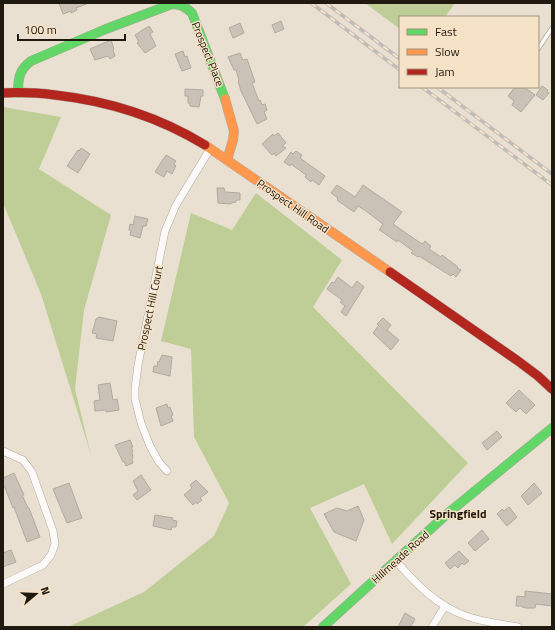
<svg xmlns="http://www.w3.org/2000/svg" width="555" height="630" viewBox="0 0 555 630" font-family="'Titillium Web',sans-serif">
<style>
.forest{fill:#bece96}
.building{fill:#cac2b6;stroke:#b1aa9f}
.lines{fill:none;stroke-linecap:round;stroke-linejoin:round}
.lane-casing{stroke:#afa79c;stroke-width:5}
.street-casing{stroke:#afa79c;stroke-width:8}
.fast-casing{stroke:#afa79c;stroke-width:10}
.slow-casing{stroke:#afa79c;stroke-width:10}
.jam-casing{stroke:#afa79c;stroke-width:10}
.lane{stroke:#fcfaf8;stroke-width:3.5}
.street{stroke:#fcfaf8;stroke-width:7}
.fast{stroke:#63d668;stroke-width:9}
.slow{stroke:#ff974d;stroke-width:9}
.jam{stroke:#b3261e;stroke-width:9}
.rail-casing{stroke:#c0bcb8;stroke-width:3.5}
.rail{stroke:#f5e2c7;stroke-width:2;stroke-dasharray:6;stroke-linecap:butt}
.labels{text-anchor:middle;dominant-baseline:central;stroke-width:3;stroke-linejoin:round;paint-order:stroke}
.street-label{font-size:11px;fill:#20190f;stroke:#f5e2c7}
.neighbourhood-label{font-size:12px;font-weight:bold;fill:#20190f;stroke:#f5e2c7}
</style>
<rect width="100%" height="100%" fill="#eae0d2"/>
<g class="forest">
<polygon points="365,3 455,3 445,17 400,17 400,29"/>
<polygon points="3,107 61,117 39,169 111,215 84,310 75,389 91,455 41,294 3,203"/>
<polygon points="256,193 342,260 313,307 468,463 392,544 364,484 310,508 351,584 303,627 68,627 144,592 214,536 229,503 194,437 191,349 161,341 191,213 232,230"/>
</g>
<g class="building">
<polygon points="59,3 89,3 76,8 77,10 71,13 71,11 63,14"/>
<polygon points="281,21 284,29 275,33 272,25"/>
<polygon points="240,23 244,33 233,38 229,28"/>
<polygon points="149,26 153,32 150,34 156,46 145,53 137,43 139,42 135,35"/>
<polygon points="111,40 114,49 113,50 115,56 110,59 108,56 95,60 90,49"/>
<polygon points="183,51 185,57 187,56 191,68 182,71 175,54"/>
<polygon points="240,53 243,60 247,59 255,82 252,83 259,101 260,100 262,105 265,104 267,110 264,112 267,119 257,124 241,91 238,81 239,80 236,70 234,70 228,57"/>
<polygon points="542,86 548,90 547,92 549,93 543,100 536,95"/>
<polygon points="515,87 524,87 535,95 521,112 512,105 514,101 508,96"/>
<polygon points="185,89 203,90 203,96 201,96 199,107 190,106 190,103 188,103 188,96 185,96"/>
<polygon points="278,133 286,143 282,146 286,148 276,156 274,153 272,155 262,144 273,134 274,136"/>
<polygon points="81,148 90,154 78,173 67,166 78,150 79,151"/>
<polygon points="296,151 302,155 300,158 325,176 319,185 312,180 311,182 305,177 306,175 291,164 290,166 284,162 291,152 293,154"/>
<polygon points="166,155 176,161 174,164 176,166 172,174 167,171 164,177 155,172 163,159 164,159"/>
<polygon points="337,185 355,197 363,185 402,212 393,224 419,242 423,244 425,241 431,246 429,249 441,257 442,255 458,267 457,268 461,270 456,277 453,274 451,276 419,256 418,257 411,253 413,251 398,240 397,242 381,231 379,230 383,224 366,211 358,206 354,212 337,200 338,198 331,193"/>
<polygon points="217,188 224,188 225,192 240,193 240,200 236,200 236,202 231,203 231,204 218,203"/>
<polygon points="135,216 148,219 146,226 143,226 140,238 130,235 131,231 129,230 130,224 133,225"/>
<polygon points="338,277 352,288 357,281 364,287 346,316 341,312 345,306 340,302 342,300 327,289 332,282 334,283"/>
<polygon points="99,317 117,321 113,341 96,338 97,334 92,333 96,319"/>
<polygon points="383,318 391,325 387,330 399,340 391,350 373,333 379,325 377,324"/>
<polygon points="162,355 172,357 170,376 153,372 154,366 157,366 158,361 159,362"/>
<polygon points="110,383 113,400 117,399 119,410 106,412 106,410 95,411 94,401 100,400 98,385"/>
<polygon points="519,390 535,405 526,414 520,408 516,412 506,403"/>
<polygon points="167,404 168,408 170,407 173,415 171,416 173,421 161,426 156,408"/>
<polygon points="497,431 502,437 487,450 482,443"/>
<polygon points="130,440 133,447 131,447 133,451 132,452 133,458 132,459 133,463 126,466 124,461 123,462 115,445"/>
<polygon points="14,473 24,495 22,495 28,508 29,508 40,537 27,542 14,507 13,508 3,483 3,478"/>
<polygon points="141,475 151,490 137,500 133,495 138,491 133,481"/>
<polygon points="196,480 208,492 200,498 202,500 197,504 196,502 193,505 184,495 192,488 190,485"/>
<polygon points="69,483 82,518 67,523 53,489"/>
<polygon points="534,483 542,493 528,505 521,496"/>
<polygon points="358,506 364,520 356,541 334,532 324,514 337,508 347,511"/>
<polygon points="509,507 517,517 507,526 497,514 502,509 504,511"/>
<polygon points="155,515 173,518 172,520 177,521 176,527 172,527 171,530 153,526"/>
<polygon points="482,530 489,539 475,551 468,543"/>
<polygon points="11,550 16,562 3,567 3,553"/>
<polygon points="459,551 469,561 464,565 462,563 458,568 455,565 450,569 445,563"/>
<polygon points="525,591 552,594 552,606 536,604 535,608 526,608 522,607 522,606 516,606 517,596 525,597"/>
<polygon points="405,613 415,619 413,623 410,627 398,627"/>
</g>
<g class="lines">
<defs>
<polyline id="lane" points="538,49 552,28"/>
<g id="street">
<polyline points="3,451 23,460 32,472 53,531 55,544 51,555 43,565 3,584"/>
<polyline points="167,471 159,462 150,446 141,423 135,399 135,388 138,365 165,231 176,205 210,149"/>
<path d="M396 561C415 583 437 606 466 616 482 622 501 624 518 627"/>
<polyline points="432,627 445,606"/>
</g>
<g id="fast">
<path d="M18 93C18 79 19 70 31 61L106 29 172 4C181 4 185 7 192 13L225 99"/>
<polyline points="323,627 447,514 552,428"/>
</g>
<g id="slow">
<polyline points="225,99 234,131 233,140 227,160"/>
<polyline points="205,145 390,272"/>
</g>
<g id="jam">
<path d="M3 93C20 92 38 93 55 95 109 101 159 117 205 145"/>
<polyline points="390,272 518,361 538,376 552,389"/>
</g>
</defs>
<use href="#lane" class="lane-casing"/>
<use href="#street" class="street-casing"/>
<use href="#fast" class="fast-casing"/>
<use href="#slow" class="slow-casing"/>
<use href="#jam" class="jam-casing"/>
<use href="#lane" class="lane"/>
<use href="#street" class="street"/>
<use href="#fast" class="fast"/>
<use href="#slow" class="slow"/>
<use href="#jam" class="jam"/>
<defs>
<g id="rail">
<polyline points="311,3 400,70"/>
<polyline points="326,3 400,59"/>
<polyline points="422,87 552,185"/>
<polyline points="437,87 552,174"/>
</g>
</defs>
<use href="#rail" class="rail-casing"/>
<use href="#rail" class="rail"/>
</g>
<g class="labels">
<g class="street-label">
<text transform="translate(208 54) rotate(68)">Prospect Place</text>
<text transform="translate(293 206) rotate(35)">Prospect Hill Road</text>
<text transform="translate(150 308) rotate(-78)">Prospect Hill Court</text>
<text transform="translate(400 557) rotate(-42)">Hillmeade Road</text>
</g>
<g class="neighbourhood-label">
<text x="458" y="513">Springfield</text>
</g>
</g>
<rect width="555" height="630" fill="none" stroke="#20190f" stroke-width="8"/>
<rect x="399" y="16" width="140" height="72" fill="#f5e2c7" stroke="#a0927d"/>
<rect x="407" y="29" width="20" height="6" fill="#63d668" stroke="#a0927d"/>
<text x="435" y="36" font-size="12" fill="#20190f">Fast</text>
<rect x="407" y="49" width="20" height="6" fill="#ff974d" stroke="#a0927d"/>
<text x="435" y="56" font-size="12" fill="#20190f">Slow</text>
<rect x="407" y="69" width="20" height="6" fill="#b3261e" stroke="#a0927d"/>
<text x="435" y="76" font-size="12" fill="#20190f">Jam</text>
<g transform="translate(36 594) rotate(71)" stroke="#f5e2c7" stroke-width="3" paint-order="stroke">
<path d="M0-3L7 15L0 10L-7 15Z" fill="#20190f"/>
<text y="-6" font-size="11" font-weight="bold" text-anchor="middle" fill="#20190f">N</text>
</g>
<path d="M18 34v6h107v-6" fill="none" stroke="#20190f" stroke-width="2"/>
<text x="24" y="34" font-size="12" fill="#20190f" stroke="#f5e2c7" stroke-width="3" paint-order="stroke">100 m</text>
</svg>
